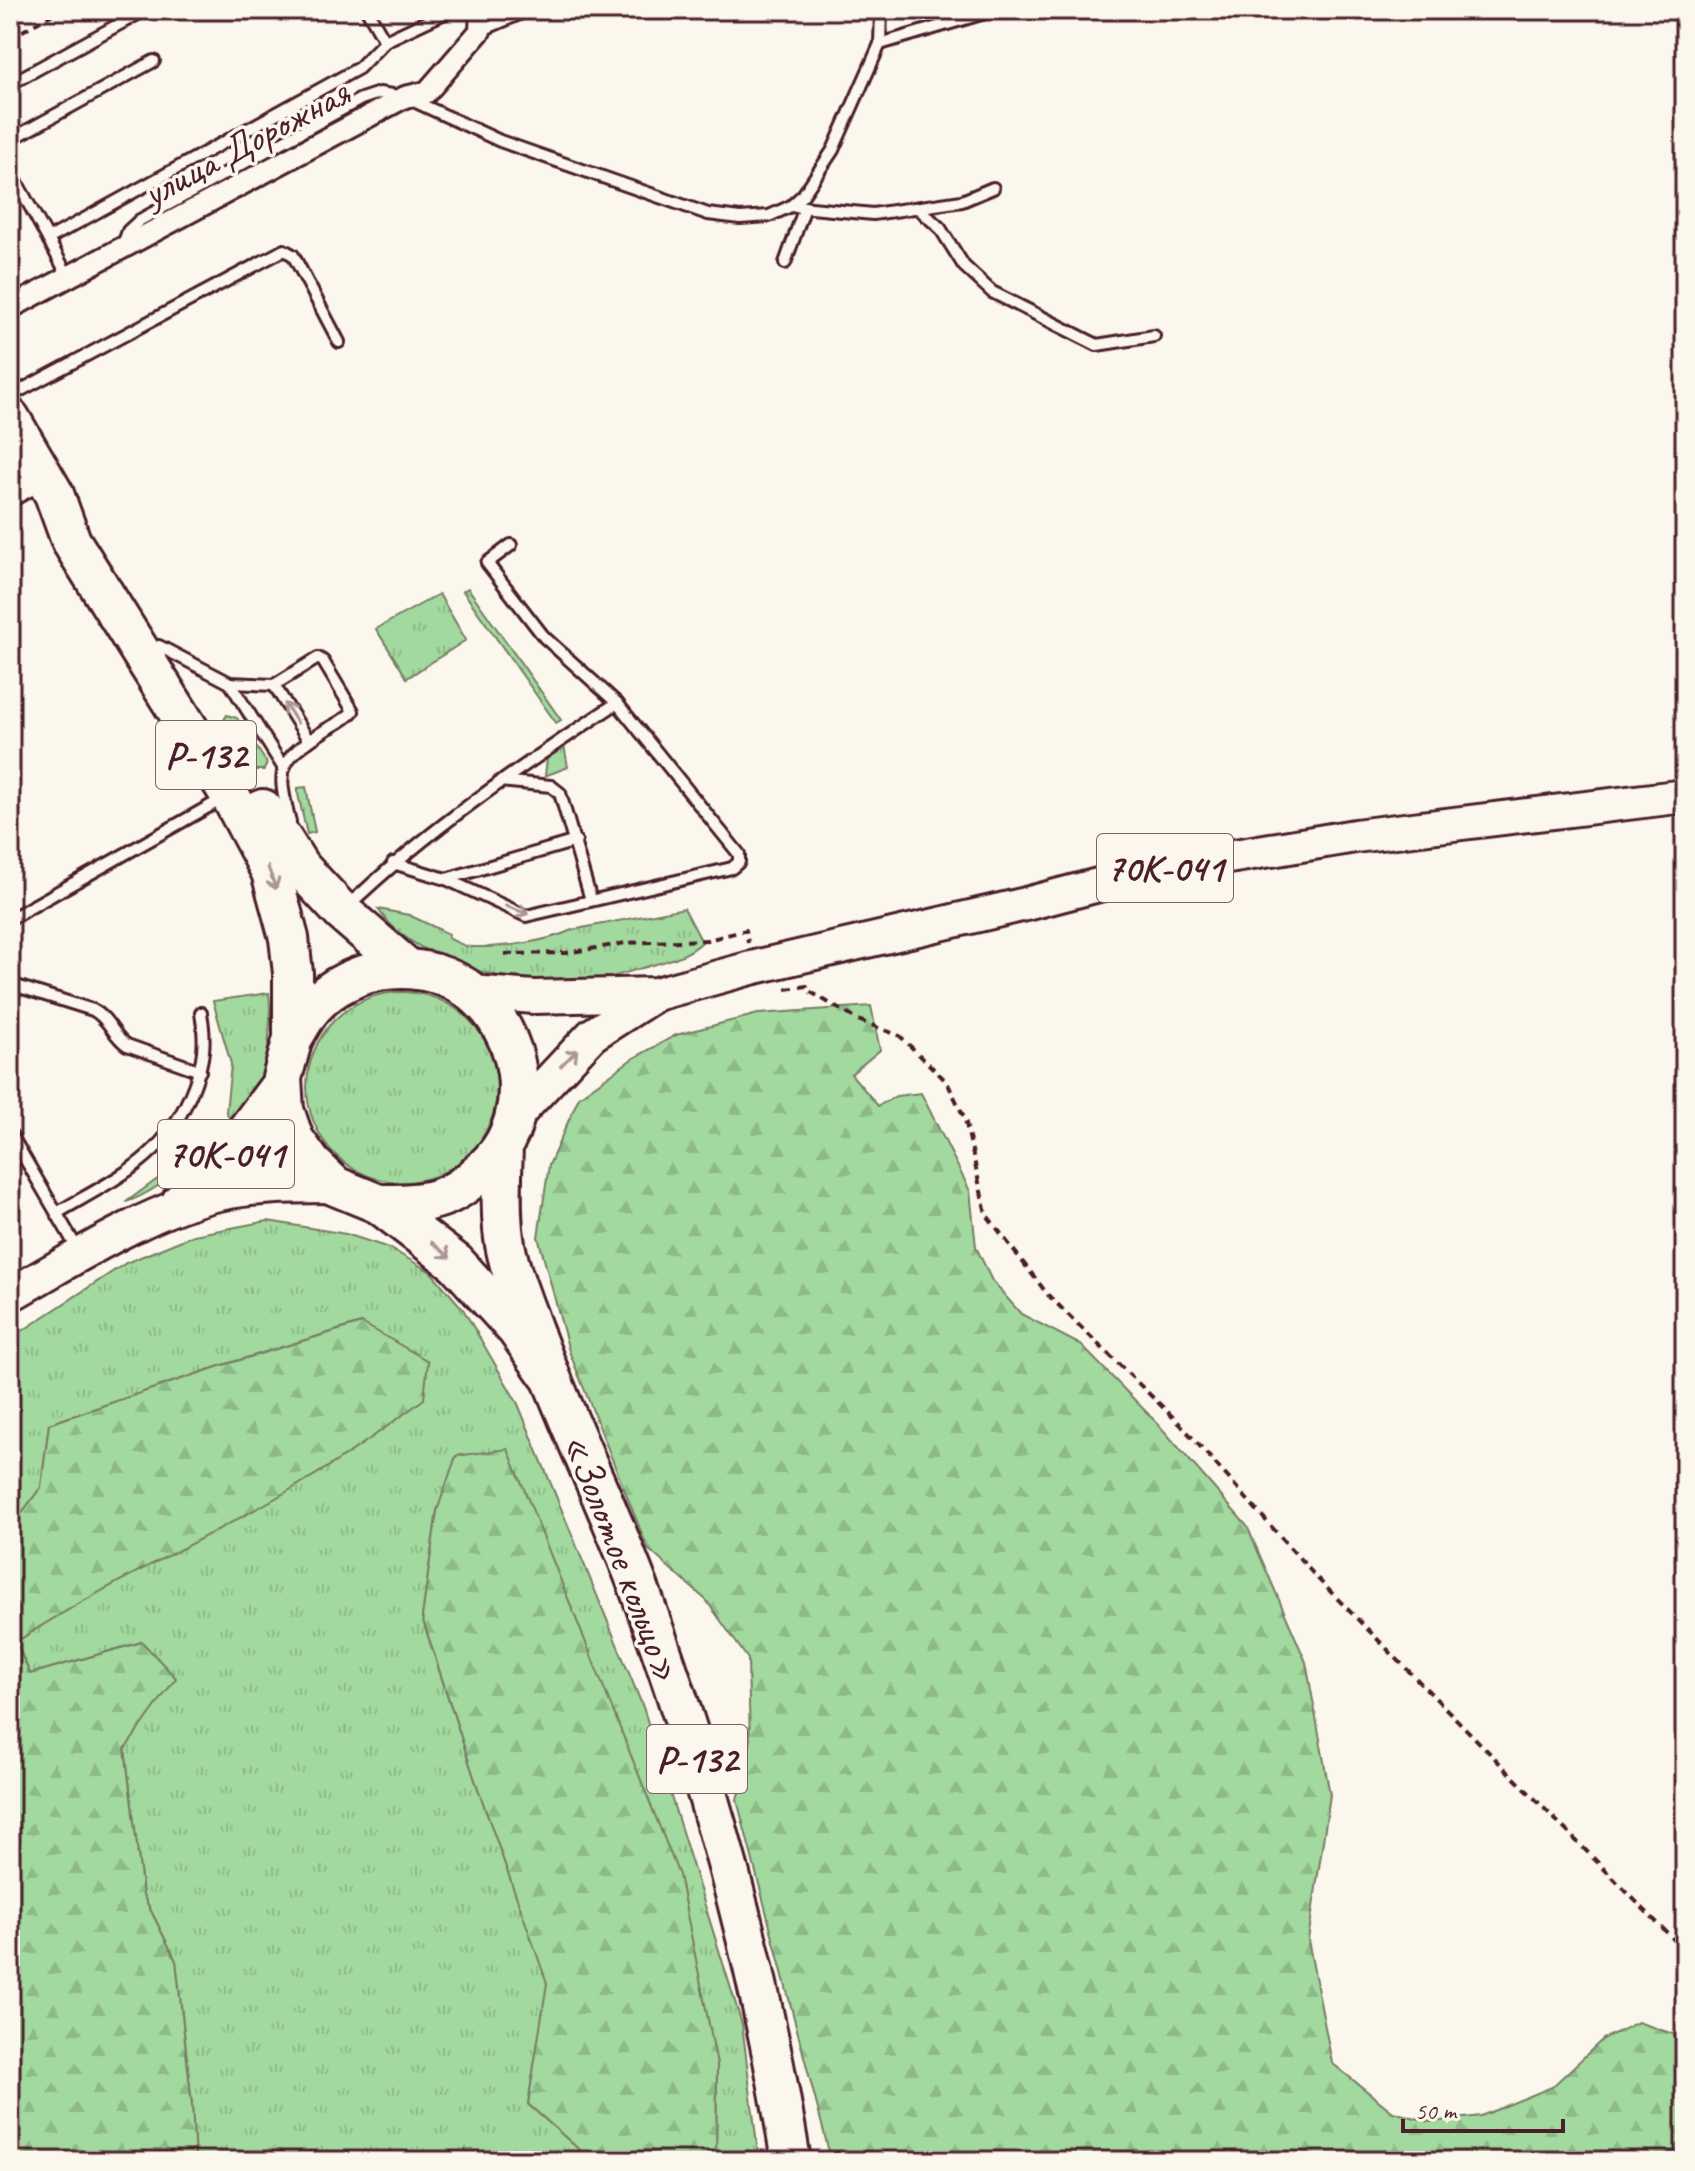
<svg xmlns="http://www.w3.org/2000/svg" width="1695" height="2171" viewBox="0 0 1695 2171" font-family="Caveat,sans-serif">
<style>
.grass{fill:url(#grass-tufts);stroke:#767c64;stroke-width:2}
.forest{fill:url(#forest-firs);stroke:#767c64;stroke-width:2}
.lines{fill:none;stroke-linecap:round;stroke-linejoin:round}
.stream{stroke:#718a9f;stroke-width:6}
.lane-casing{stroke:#4a1f2b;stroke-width:16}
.street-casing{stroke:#4a1f2b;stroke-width:26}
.primary-casing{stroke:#4a1f2b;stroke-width:38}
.highway-casing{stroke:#4a1f2b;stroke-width:44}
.path{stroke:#4a1f2b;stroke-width:4;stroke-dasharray:8 6;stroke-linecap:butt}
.lane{stroke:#fbf7ec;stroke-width:10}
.street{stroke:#fbf7ec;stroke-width:20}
.primary{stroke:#fbf7ec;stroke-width:32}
.highway{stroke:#fbf7ec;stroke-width:38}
.oneway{stroke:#ab9695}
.labels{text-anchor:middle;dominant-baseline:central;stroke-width:7;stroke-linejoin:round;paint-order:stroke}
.shield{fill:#fbf7ec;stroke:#7f6065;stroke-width:2}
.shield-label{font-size:38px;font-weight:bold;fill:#4a1f2b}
.street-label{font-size:40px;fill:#4a1f2b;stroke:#fbf7ec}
</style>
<defs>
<pattern id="grass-tufts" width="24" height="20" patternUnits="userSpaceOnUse" patternTransform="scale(2)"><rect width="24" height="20" fill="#a2d99e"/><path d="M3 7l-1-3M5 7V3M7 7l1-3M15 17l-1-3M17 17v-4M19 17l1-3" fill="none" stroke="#8dba88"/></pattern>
<pattern id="forest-firs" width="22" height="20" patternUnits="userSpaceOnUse" patternTransform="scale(2)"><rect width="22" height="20" fill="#a2d99e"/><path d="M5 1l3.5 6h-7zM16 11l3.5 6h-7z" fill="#8dba88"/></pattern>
</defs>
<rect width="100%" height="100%" fill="#fbf7ec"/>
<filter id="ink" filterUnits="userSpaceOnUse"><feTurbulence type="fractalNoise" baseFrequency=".0125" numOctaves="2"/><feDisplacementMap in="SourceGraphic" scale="16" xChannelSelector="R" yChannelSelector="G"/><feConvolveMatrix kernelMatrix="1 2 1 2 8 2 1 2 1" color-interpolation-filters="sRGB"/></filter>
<g filter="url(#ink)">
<g class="grass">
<polygon points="468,588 561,720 556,723 463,591"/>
<polygon points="439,594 466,640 407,678 376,629"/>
<polygon points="227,715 237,718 267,763 264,770 254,770 222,723"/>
<polygon points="564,745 568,767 545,776 547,758"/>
<polygon points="306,787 315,832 307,834 298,794 298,788"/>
<path d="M684 908 702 942C688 956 666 961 646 967 631 971 614 977 598 980 533 992 416 967 378 909L409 915 449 934 448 938C455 941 464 947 472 947 501 948 546 942 572 930Z"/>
<circle cx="402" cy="1087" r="95"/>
<path d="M269 993C272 1023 269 1072 252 1097 247 1106 238 1114 232 1121L226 1112 231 1064 213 1001Z"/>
<path d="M209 1133 215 1135 216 1139C192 1160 156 1193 126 1202L178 1164Z"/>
<polygon points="268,1221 346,1234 389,1248 431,1272 463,1309 518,1404 643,1707 742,2024 759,2161 716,2161 717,2064 437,1511 422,1618 475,1780 548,1983 528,2104 592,2161 195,2161 192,2105 176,1961 143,1895 125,1749 142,1642 30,1674 16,1642 75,1604 361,1323 220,1366 49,1424 41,1487 10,1529 10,1339 126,1263 194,1235"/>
</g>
<g class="forest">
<polygon points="871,1006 880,1050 851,1074 878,1106 896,1096 921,1093 970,1191 976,1247 992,1281 1021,1314 1081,1345 1158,1424 1247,1526 1306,1662 1330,1795 1308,1940 1332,2063 1393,2112 1431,2122 1481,2116 1552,2087 1603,2039 1638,2022 1673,2034 1685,2042 1685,2161 834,2161 828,2148 737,1800 750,1746 748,1659 706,1600 648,1549 569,1351 538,1237 549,1165 579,1097 632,1059 676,1035 758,1014"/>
<path d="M362 1323 428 1361 424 1399C382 1431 339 1462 293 1488 202 1542 105 1583 16 1642L30 1674 142 1642 176 1678 125 1749 143 1895 176 1961 192 2105 195 2161H10V1529L41 1487 49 1424 220 1366Z"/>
<polygon points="508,1449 679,1875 717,2064 716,2161 592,2161 528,2104 547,1983 475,1780 422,1617 437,1511 456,1456"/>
</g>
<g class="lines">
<polyline class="stream" points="1652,2161 1685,2150"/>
<defs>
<g id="lane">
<polyline points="367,10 385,41"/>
<polyline points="480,31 529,10"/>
<polyline points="880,44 995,10"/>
<polyline points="10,84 145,10"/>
<polyline points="10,140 154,61"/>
<polyline points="10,170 48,239"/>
<polyline points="791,206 873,214 962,201 993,188"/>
<polyline points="918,208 940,228 964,266 992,292 1097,345 1154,336"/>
<polyline points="123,245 128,231 140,220 361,99 379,93 405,97 500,141 708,214 740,218 769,216 791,206 803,195 833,150 880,44 881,10"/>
<polyline points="785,263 805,207"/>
<polyline points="69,278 48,239 359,68 385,41 451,10"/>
<polyline points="10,396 284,250 293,255 339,342"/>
<path d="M159 646 230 683 274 685 318 658 323 661 353 711C347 719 336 724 327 729 277 761 276 767 290 822"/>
<polyline points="230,683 283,767"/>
<polyline points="274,685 309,741"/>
<polyline points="500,781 551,786 560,793 591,900"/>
<polyline points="393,863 446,879 526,916 732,868 739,862 739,854 617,703 544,637 487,563 511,545"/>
<polyline points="446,879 576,841"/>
<path d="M346 908C428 829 522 766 617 703"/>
<polyline points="10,919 224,798"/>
<path d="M10 984 93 1010C109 1018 113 1036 127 1045L200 1071"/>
<polyline points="10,1133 78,1250"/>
<path d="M57 1213C118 1177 167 1158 194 1086 204 1060 206 1041 201 1013"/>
</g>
<g id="street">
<polyline points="10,308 405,97 427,92 480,31 481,10"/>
<polyline points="10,496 44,477"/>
</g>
<g id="primary">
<polyline points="472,992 534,997 656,994 751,968 1026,904 1163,868 1355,836 1685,796"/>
<polyline points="516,1116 592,1035 653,996"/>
<polyline points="179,1200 206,1180 282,1078"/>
<path d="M10 1295C70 1261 152 1208 219 1194 257 1186 296 1186 335 1186"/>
</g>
<g id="highway">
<polyline points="10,418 54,494 71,541 230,795 271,872 289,938 293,973 293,1038 282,1078 284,1110 294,1139 312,1164 335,1186 379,1204 456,1263 517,1330 548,1374"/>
<polyline points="263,809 300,867 342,912 407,968"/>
<path d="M293 1038C299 1028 305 1016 313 1007 351 963 427 956 473 993 522 1033 535 1112 492 1160 455 1200 431 1205 379 1204"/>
<path d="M503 1147C502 1177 500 1208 504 1238 508 1267 521 1297 531 1325 564 1418 609 1506 643 1599 709 1781 761 1970 791 2161"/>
</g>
</defs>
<use href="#lane" class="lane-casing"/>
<use href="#street" class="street-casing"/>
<use href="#primary" class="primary-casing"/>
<use href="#highway" class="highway-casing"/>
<g class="path">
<polyline points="10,38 60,10"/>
<polyline points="505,954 566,953 626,943 708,940 746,930 748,943"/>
<polyline points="786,989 807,986 809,991 858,1020 900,1036 947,1082 965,1119 986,1214 1048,1295 1182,1426 1317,1578 1685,1951"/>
</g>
<use href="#lane" class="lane"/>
<use href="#street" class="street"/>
<use href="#primary" class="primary"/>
<use href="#highway" class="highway"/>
</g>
<defs><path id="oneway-shaft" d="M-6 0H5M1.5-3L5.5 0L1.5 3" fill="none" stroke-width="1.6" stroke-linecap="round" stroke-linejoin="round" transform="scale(2)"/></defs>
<g class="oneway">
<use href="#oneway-shaft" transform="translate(291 713) rotate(-123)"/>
<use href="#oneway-shaft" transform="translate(272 878) rotate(70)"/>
<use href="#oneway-shaft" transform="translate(517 910) rotate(20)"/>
<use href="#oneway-shaft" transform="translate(569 1058) rotate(-45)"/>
<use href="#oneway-shaft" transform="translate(441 1250) rotate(40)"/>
</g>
</g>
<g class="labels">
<g class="shield">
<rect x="156" y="721" width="100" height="68" rx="6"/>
<rect x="1097" y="834" width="136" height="68" rx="6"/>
<rect x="158" y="1120" width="136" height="68" rx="6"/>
<rect x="647" y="1725" width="100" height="68" rx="6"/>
</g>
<g class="shield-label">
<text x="206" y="755">Р-132</text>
<text x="1165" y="868">70К-041</text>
<text x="226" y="1154">70К-041</text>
<text x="697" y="1759">Р-132</text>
</g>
<g class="street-label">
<text transform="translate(246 143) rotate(-28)">улица Дорожная</text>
<text transform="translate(622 1557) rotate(69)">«Золотое кольцо»</text>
</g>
</g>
<rect width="1695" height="2171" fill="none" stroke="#fbf7ec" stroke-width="40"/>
<rect x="20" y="20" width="1655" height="2131" fill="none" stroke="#4a1f2b" stroke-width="3" filter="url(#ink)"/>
<path d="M1403 2119v12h160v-12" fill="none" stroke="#4a1f2b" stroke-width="4"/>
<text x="1415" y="2119" font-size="24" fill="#4a1f2b" stroke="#fbf7ec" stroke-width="6" paint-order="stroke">50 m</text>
</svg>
